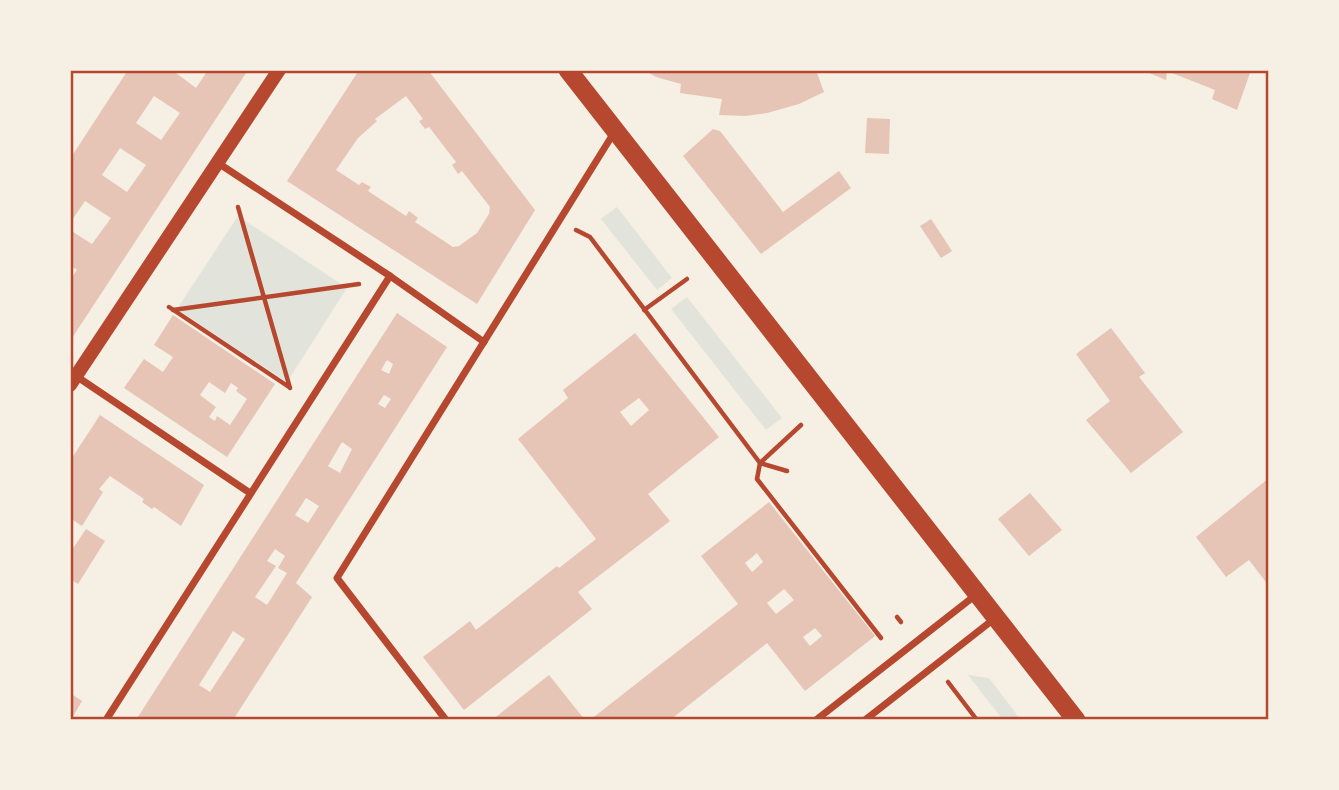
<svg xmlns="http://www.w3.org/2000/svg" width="1339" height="790" viewBox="0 0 1339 790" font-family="Poppins,sans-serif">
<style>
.green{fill:#e2e4dc}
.building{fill:#e6c5b7;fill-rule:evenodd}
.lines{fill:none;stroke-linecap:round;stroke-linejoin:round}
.path{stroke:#b5482f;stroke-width:4.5}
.minor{stroke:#b5482f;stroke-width:7}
.secondary{stroke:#b5482f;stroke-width:14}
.trunk{stroke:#b5482f;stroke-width:19}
.neatline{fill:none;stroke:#b5482f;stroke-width:2.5}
</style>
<rect width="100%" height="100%" fill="#f6efe4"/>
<g class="green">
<polygon points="617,207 672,278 657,290 601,219"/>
<polygon points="238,216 347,288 287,382 177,309"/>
<polygon points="687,297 782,418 766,430 671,309"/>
<polygon points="968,675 989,678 1021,720 1003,720"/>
</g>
<g class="building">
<path d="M128 70H172L196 88 208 70H248L70 341V280L77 270 70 265V230L92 244 111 218 85 201 70 223V159ZM154 96 180 113 161 140 136 123ZM120 148 146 165 127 192 102 175Z"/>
<path d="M359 70H428L535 210 477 304 287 181ZM406 96 423 119 419 121 425 129 429 127 456 162 452 165 458 174 462 171 490 207 489 214 477 233 459 246 453 247 415 222 418 218 409 211 406 216 368 191 371 187 362 182 359 185 336 170 358 138 377 121 375 119Z"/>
<polygon points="644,70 816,70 824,92 799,104 767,113 745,116 719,115 722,99 680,93 681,84 656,77"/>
<polygon points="1142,70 1251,70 1237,110 1212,99 1215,90 1167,71 1166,80"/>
<polygon points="867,118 890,119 889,154 865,153"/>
<polygon points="713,129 720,131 783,212 839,171 851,188 761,254 683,156"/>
<polygon points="931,219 952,251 941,258 920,226"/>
<path d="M397 313 447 347 296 583 312 597 287 636 233 720H136ZM387 360 393 364 389 374 381 370ZM384 395 391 399 385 408 378 404ZM342 442 352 449 340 473 328 466ZM306 498 319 506 308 523 295 515ZM275 549 285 556 278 568 287 573 267 605 255 597 276 566 267 561ZM233 631 245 639 210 692 199 685Z"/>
<path d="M173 315 275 384 227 457 124 388 144 359 163 372 173 357 154 345ZM209 382 225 393 231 383 238 388 236 391 247 399 230 425 217 416 215 421 209 417 216 407 200 395Z"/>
<polygon points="1111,328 1145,373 1139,377 1183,432 1131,473 1086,420 1110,401 1076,354"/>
<path d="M635 333 719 437 648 494 670 521 578 592 592 609 464 710 423 657 470 621 476 630 557 566 559 568 596 539 518 439 568 398 563 390ZM639 398 649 410 631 426 620 412Z"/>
<polygon points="100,415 204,485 181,526 154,507 152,509 142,502 144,499 110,476 99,489 103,492 82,526 70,518 70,461"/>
<polygon points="1269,478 1269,586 1249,560 1226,577 1196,537"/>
<polygon points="1030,493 1062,530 1029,556 998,519"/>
<path d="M769 502 875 636 805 691 767 643 670 720H590L738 604 701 556ZM757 553 763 562 752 572 745 563ZM784 589 794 600 776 614 767 603ZM815 628 822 636 810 646 803 637Z"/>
<polygon points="86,529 105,541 78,584 70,579 70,544 74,547"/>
<polygon points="549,675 585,720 492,720"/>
<polygon points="70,693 82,701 71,720 70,720"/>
</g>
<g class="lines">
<g class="path">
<polyline points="238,207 290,388"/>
<polyline points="576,230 590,237 760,463 787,471"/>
<polyline points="169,307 289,387"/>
<polyline points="173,310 359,284"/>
<polyline points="644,310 687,279"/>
<polyline points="801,425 760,463 757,479 881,638"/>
<polyline points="897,617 901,622"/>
<polyline points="948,682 977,720"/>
</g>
<g class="minor">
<polyline points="218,163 390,276 484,342"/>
<polyline points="76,376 250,493"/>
<polyline points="106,720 390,276"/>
<polyline points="446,720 337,578 615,131"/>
<polyline points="816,720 977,594"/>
<polyline points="865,720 994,619"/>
</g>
<polyline class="secondary" points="70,385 279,70"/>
<polyline class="trunk" points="568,70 1076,720"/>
</g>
<rect width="1339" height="790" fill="none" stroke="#f6efe4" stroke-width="144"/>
<rect x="72" y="72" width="1195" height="646" class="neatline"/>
</svg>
